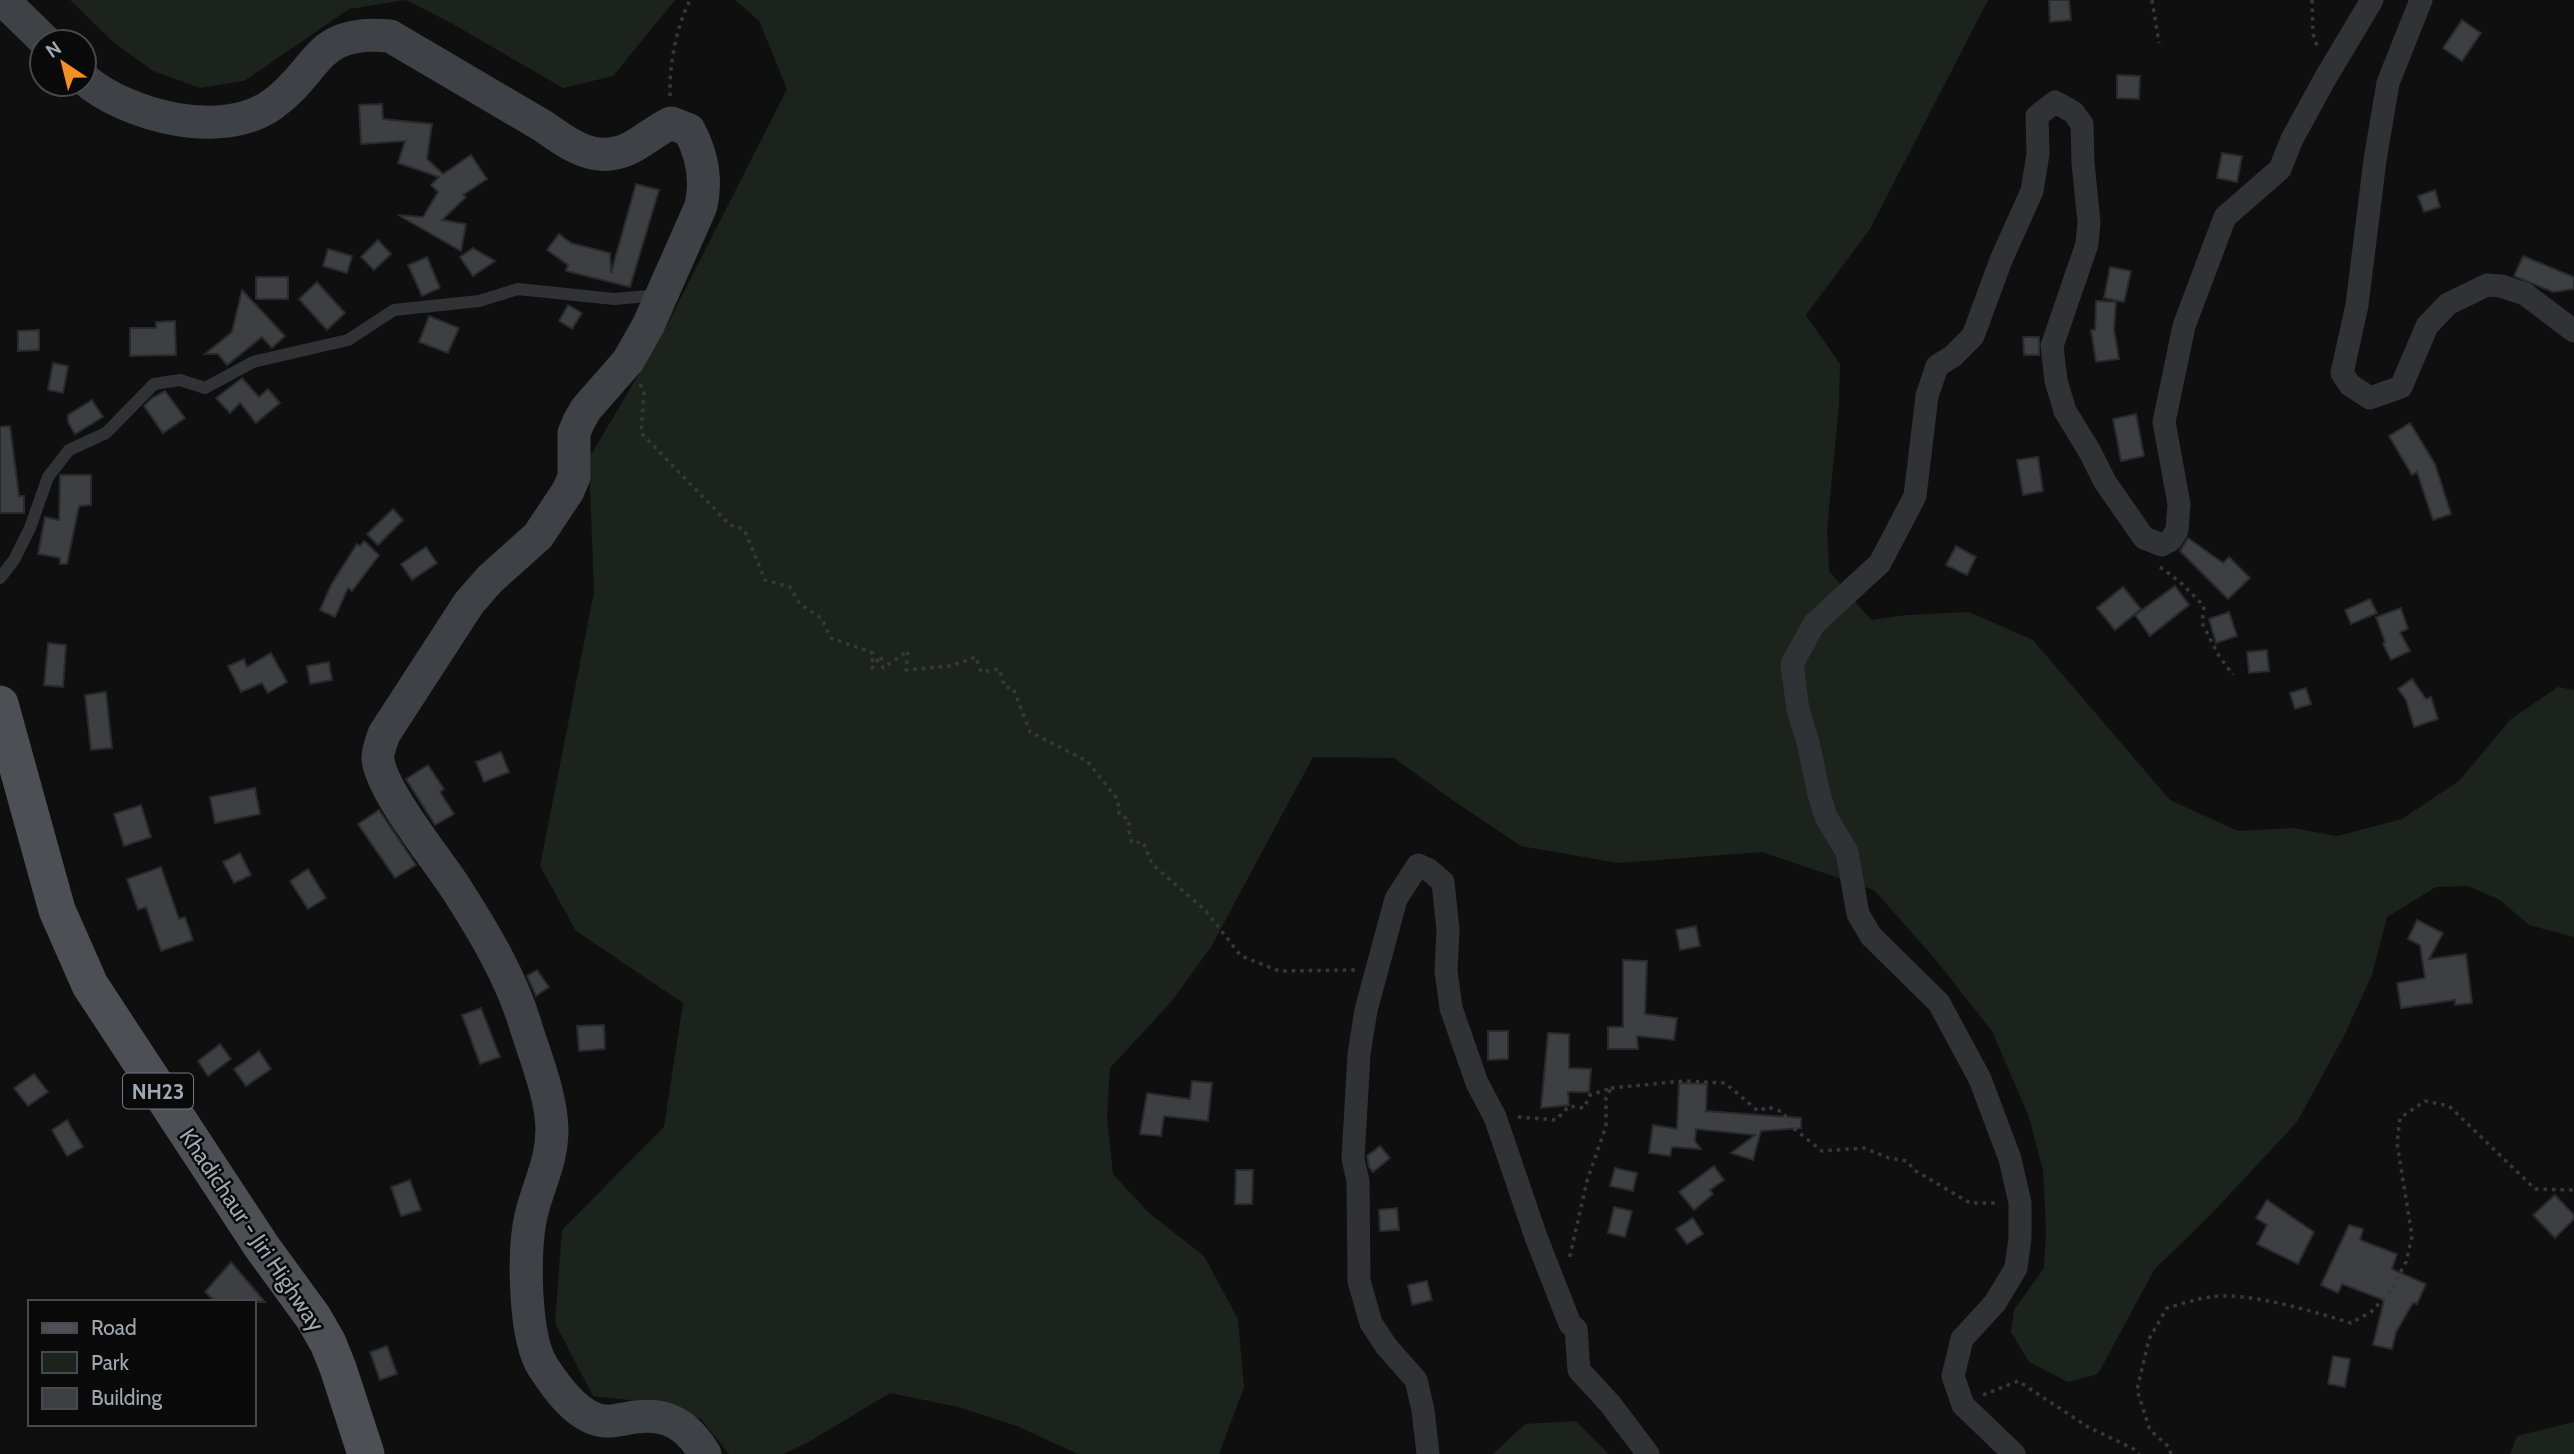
<svg xmlns="http://www.w3.org/2000/svg" width="2574" height="1454" viewBox="0 0 2574 1454" font-family="Cabin,sans-serif">
<style>
.green{fill:#1c231c}
.building{fill:#3e3f43;stroke:#292a2c;stroke-width:2}
.lines{fill:none;stroke-linecap:round;stroke-linejoin:round}
.path{stroke:#36393c;stroke-width:3.5;stroke-dasharray:3.5 5;stroke-linecap:butt}
.lane{stroke:#303235;stroke-width:12}
.street{stroke:#303235;stroke-width:23}
.secondary{stroke:#3e4145;stroke-width:33}
.primary{stroke:#4c4f54;stroke-width:37}
.labels{text-anchor:middle;dominant-baseline:central;stroke-width:5;stroke-linejoin:round;paint-order:stroke}
.shield{fill:#0a0a0b;stroke:#737980;stroke-width:2}
.shield-label{font-size:21px;font-weight:bold;fill:#a0a8b2}
.street-label{font-size:23px;fill:#a0a8b2;stroke:#0a0a0b}
</style>
<rect width="100%" height="100%" fill="#0f0f10"/>
<g class="green">
<polygon points="70,0 675,0 613,76 563,88 453,24 406,0 349,9 244,81 200,88 153,71 113,42"/>
<polygon points="735,0 1988,0 1870,229 1806,315 1840,364 1839,405 1827,530 1829,571 1871,620 1907,615 1969,612 2033,640 2170,800 2238,831 2292,828 2337,836 2402,819 2459,781 2511,719 2558,687 2574,690 2574,937 2529,925 2500,900 2468,886 2436,887 2387,917 2372,975 2345,1034 2297,1122 2213,1212 2154,1270 2098,1374 2068,1382 2029,1362 2011,1332 2014,1310 2044,1268 2046,1229 2043,1171 2029,1117 1992,1031 1935,959 1874,890 1762,852 1618,863 1521,846 1448,797 1394,758 1313,757 1211,947 1171,1002 1110,1068 1107,1116 1113,1174 1148,1212 1204,1256 1238,1319 1244,1387 1219,1454 1078,1454 1017,1426 958,1407 890,1393 807,1443 783,1454 729,1454 701,1419 648,1402 593,1396 555,1323 562,1230 664,1127 683,1003 576,931 540,866 594,592 589,458 662,335 787,89 759,21"/>
<polygon points="1576,1421 1609,1454 1493,1454 1525,1424"/>
<polygon points="2574,1422 2574,1454 2510,1454 2517,1436"/>
</g>
<g class="building">
<polygon points="2049,0 2069,0 2071,20 2050,22"/>
<polygon points="2462,20 2481,33 2462,61 2443,48"/>
<polygon points="2117,75 2140,76 2139,99 2117,98"/>
<polygon points="382,104 383,119 432,124 427,159 443,174 471,155 487,179 463,195 466,197 442,220 466,224 461,251 398,215 423,217 438,192 431,185 439,177 398,163 405,141 361,144 359,105"/>
<polygon points="2222,153 2242,156 2237,182 2217,178"/>
<polygon points="636,184 659,190 630,287 566,271 568,265 547,250 559,234 571,243 610,253 611,273"/>
<polygon points="2435,190 2440,207 2424,212 2418,196"/>
<polygon points="378,240 391,254 374,270 361,257"/>
<polygon points="473,248 495,261 473,276 460,257"/>
<polygon points="328,249 352,256 347,273 323,266"/>
<polygon points="2523,256 2574,277 2574,289 2553,292 2514,276"/>
<polygon points="427,257 440,288 422,296 408,265"/>
<polygon points="2110,267 2131,271 2124,302 2104,298"/>
<rect x="256" y="277" width="32" height="22"/>
<polygon points="317,282 345,313 327,330 299,299"/>
<polygon points="242,290 285,336 272,348 262,337 227,365 218,354 205,354 232,332"/>
<polygon points="2096,301 2116,302 2114,329 2119,359 2096,362 2091,330 2095,330"/>
<polygon points="568,305 582,313 572,329 559,321"/>
<polygon points="429,316 459,328 448,353 419,342"/>
<polygon points="175,321 176,355 130,356 130,328 156,328 156,322"/>
<polygon points="39,330 39,350 18,351 18,331"/>
<polygon points="2023,337 2039,337 2039,355 2024,355"/>
<polygon points="53,363 68,366 63,393 48,390"/>
<polygon points="242,378 259,397 268,389 280,403 256,423 240,403 230,413 216,398"/>
<polygon points="165,391 185,418 163,433 144,406 152,398"/>
<polygon points="92,400 103,417 75,434 68,422 68,415"/>
<polygon points="2136,414 2144,456 2121,461 2113,419"/>
<polygon points="2410,423 2435,464 2451,514 2433,520 2417,472 2412,475 2389,436"/>
<polygon points="10,426 19,496 24,496 24,513 0,513 0,427"/>
<polygon points="2038,457 2043,491 2023,495 2017,460"/>
<polygon points="60,475 91,475 91,505 79,506 67,564 60,564 60,558 38,554 45,517 59,520"/>
<polygon points="393,509 403,520 378,545 367,534"/>
<polygon points="2188,538 2223,563 2229,557 2250,578 2228,599 2180,551"/>
<polygon points="364,541 379,555 352,591 348,588 335,617 320,610 331,585 357,544 360,546"/>
<polygon points="1956,546 1976,557 1967,575 1946,565"/>
<polygon points="426,547 437,563 412,580 401,564"/>
<polygon points="2175,586 2189,605 2150,636 2135,615"/>
<polygon points="2123,587 2141,609 2115,630 2097,608"/>
<polygon points="2370,599 2377,613 2351,624 2345,610"/>
<polygon points="2401,608 2408,629 2400,632 2410,651 2391,660 2383,644 2385,642 2376,617"/>
<polygon points="2229,612 2237,636 2216,643 2209,619"/>
<polygon points="48,643 66,645 63,687 44,685"/>
<polygon points="2267,650 2269,671 2249,673 2247,652"/>
<polygon points="271,653 287,682 268,693 262,683 241,692 228,666 244,659 247,667"/>
<polygon points="329,662 332,680 310,684 307,666"/>
<polygon points="2412,679 2426,699 2431,697 2438,719 2414,727 2406,700 2398,689"/>
<polygon points="2306,688 2311,704 2295,709 2290,693"/>
<polygon points="106,692 112,748 91,750 85,695"/>
<polygon points="501,752 509,772 484,782 476,762"/>
<polygon points="428,765 444,789 440,792 454,814 435,825 406,779"/>
<polygon points="255,788 260,814 215,823 210,797"/>
<polygon points="141,805 151,837 124,846 114,814"/>
<polygon points="379,810 416,865 395,878 358,824"/>
<polygon points="240,853 251,875 234,883 223,862"/>
<polygon points="161,867 179,919 185,917 193,940 161,951 146,907 138,910 127,879"/>
<polygon points="308,869 326,898 308,909 290,881"/>
<polygon points="2417,920 2443,933 2429,959 2466,954 2472,1003 2455,1005 2455,1000 2401,1008 2397,983 2425,978 2420,945 2408,939"/>
<polygon points="1696,926 1700,946 1680,950 1676,930"/>
<polygon points="1623,960 1647,961 1645,1014 1677,1018 1674,1040 1637,1036 1638,1049 1608,1049 1608,1027 1623,1027"/>
<polygon points="537,970 549,987 536,996 527,976"/>
<polygon points="481,1008 500,1057 480,1064 462,1015"/>
<polygon points="604,1025 605,1049 579,1051 577,1026"/>
<polygon points="1488,1031 1508,1031 1508,1059 1488,1060"/>
<polygon points="1548,1033 1569,1034 1569,1068 1591,1069 1589,1092 1568,1092 1569,1105 1541,1108"/>
<polygon points="220,1044 231,1059 208,1076 198,1061"/>
<polygon points="259,1051 271,1069 246,1086 234,1069"/>
<polygon points="34,1074 48,1092 28,1106 14,1088"/>
<polygon points="1192,1081 1212,1083 1208,1121 1164,1116 1161,1136 1140,1134 1147,1093 1190,1099"/>
<polygon points="1679,1083 1707,1084 1706,1111 1801,1118 1801,1128 1761,1131 1753,1160 1731,1153 1755,1135 1696,1129 1695,1141 1701,1149 1672,1147 1670,1156 1649,1153 1653,1125 1677,1129"/>
<polygon points="67,1120 83,1147 67,1156 52,1130"/>
<polygon points="1380,1146 1390,1158 1373,1172 1369,1167 1367,1156"/>
<polygon points="1714,1166 1724,1180 1710,1190 1713,1194 1694,1210 1679,1192"/>
<polygon points="1615,1168 1637,1173 1633,1191 1610,1186"/>
<polygon points="1236,1170 1253,1170 1252,1204 1235,1204"/>
<polygon points="410,1180 421,1210 401,1216 391,1187"/>
<polygon points="2555,1195 2574,1215 2574,1219 2555,1238 2533,1215"/>
<polygon points="2267,1200 2314,1232 2298,1264 2257,1244 2267,1225 2256,1218"/>
<polygon points="1614,1207 1632,1211 1625,1237 1608,1233"/>
<polygon points="1397,1208 1399,1230 1380,1231 1379,1210"/>
<polygon points="1693,1218 1703,1234 1687,1244 1676,1229"/>
<polygon points="2349,1225 2363,1229 2360,1240 2397,1254 2392,1269 2426,1284 2417,1304 2413,1303 2396,1332 2392,1349 2373,1345 2384,1300 2342,1284 2338,1293 2321,1285"/>
<polygon points="231,1262 265,1302 216,1302 205,1292"/>
<polygon points="1427,1281 1432,1300 1412,1305 1408,1285"/>
<polygon points="387,1346 397,1374 380,1380 370,1352"/>
<polygon points="2333,1356 2350,1359 2345,1387 2328,1384"/>
</g>
<g class="lines">
<g class="path">
<polyline points="2152,0 2159,43"/>
<polyline points="2312,0 2313,34 2318,49"/>
<path d="M670 96C669 65 676 28 690 0"/>
<polyline points="640,384 644,393 641,433 730,525 744,529 765,580 790,587 800,604 822,619 831,638 873,653 872,668 881,656 883,668 908,651 906,670 951,666 976,657 981,672 999,669 1005,687 1013,688 1030,732 1087,761 1118,800 1119,814 1129,820 1129,831 1132,843 1143,842 1152,864 1206,911 1241,956 1279,971 1355,970"/>
<polyline points="2160,567 2180,582 2204,606 2202,623 2219,656 2233,675"/>
<polyline points="1611,1088 1684,1081 1725,1083 1758,1111 1768,1107 1783,1112 1792,1127 1822,1151 1864,1148 1889,1158 1907,1161 1914,1170 1970,1203 1998,1203"/>
<polyline points="1518,1117 1556,1120 1569,1106 1584,1108 1590,1095 1611,1088 1606,1098 1606,1126 1587,1181 1569,1260"/>
<polyline points="1983,1395 2018,1381 2088,1427 2136,1450 2139,1454"/>
<path d="M2171 1454 2169 1447 2150 1430 2137 1390 2149 1339 2167 1308C2181 1304 2196 1299 2210 1297 2247 1291 2315 1312 2351 1323L2371 1312 2390 1292 2406 1262 2412 1236 2397 1143 2400 1118 2425 1101 2449 1106 2535 1189 2574 1190"/>
</g>
<polyline class="lane" points="0,578 14,560 30,528 48,477 69,450 106,433 154,384 180,380 205,388 253,362 348,340 394,310 479,301 518,289 614,299 660,295"/>
<g class="street">
<polyline points="2421,0 2388,83 2375,160 2357,305 2342,373 2350,385 2370,398 2401,387 2427,326 2448,304 2487,285 2501,286 2525,294 2574,331"/>
<polyline points="1428,1454 1423,1410 1416,1380 1386,1346 1371,1323 1359,1281 1358,1181 1353,1159 1359,1054 1366,1010 1396,899 1418,865 1429,870 1443,882 1448,930 1446,971 1451,1008 1477,1083 1495,1117 1536,1237 1570,1324 1576,1329 1579,1370 1611,1405 1648,1454"/>
<polyline points="2014,1454 1963,1405 1953,1376 1962,1339 1995,1303 2016,1268 2020,1238 2020,1203 2010,1159 1980,1079 1939,1003 1871,936 1858,914 1847,852 1826,817 1819,794 1808,742 1798,710 1792,664 1814,624 1880,563 1915,496 1927,396 1937,366 1953,356 1973,336 2001,260 2032,191 2038,154 2037,116 2055,102 2073,112 2082,124 2083,163 2089,222 2087,244 2052,346 2056,381 2065,411 2090,452 2105,482 2144,538 2162,545 2171,540 2177,530 2179,504 2164,422 2184,326 2225,217 2280,169 2292,139 2326,77 2372,0"/>
</g>
<g class="secondary">
<polyline points="3,0 46,42"/>
<path d="M84 79C127 116 223 141 273 104 321 69 314 29 390 36L543 126C570 145 595 164 628 149 643 142 656 130 671 123L689 130C702 154 707 179 701 206L648 326 628 361 586 409 579 421 574 433V477L568 491 538 536 490 579 469 603 384 734C382 741 377 752 378 759 381 791 438 860 457 890 484 932 512 979 526 1027 536 1059 551 1095 552 1129 552 1163 538 1185 531 1216 523 1250 524 1338 543 1367 556 1387 578 1419 605 1421 614 1422 626 1418 636 1417 669 1413 688 1426 705 1454"/>
</g>
<polyline class="primary" points="0,704 57,910 90,985 262,1247 313,1317 328,1343 338,1368 366,1454"/>
</g>
<g class="labels">
<rect class="shield" x="123" y="1073.5" width="70" height="35" rx="5"/>
<g class="shield-label">
<text x="158" y="1091">NH23</text>
</g>
<g class="street-label">
<text transform="translate(252 1230) rotate(56)">Khadichaur - Jiri Highway</text>
</g>
</g>
<rect x="28" y="1300" width="228" height="126" fill="#0a0a0b" stroke="#46494e" stroke-width="2"/>
<rect x="42" y="1323" width="35" height="10" fill="#4c4f54" stroke="#46494e" stroke-width="2"/>
<text x="91" y="1335" font-size="21" fill="#a0a8b2">Road</text>
<rect x="42" y="1352" width="35" height="21" fill="#1c231c" stroke="#46494e" stroke-width="2"/>
<text x="91" y="1370" font-size="21" fill="#a0a8b2">Park</text>
<rect x="42" y="1388" width="35" height="21" fill="#3e3f43" stroke="#46494e" stroke-width="2"/>
<text x="91" y="1405" font-size="21" fill="#a0a8b2">Building</text>
<g transform="translate(63 63) rotate(325)"><circle r="33" fill="#0a0a0b" stroke="#46494e" stroke-width="2"/>
<path d="M0-5L12 26L0 18L-12 26Z" fill="#f28f26"/>
<text y="-10" font-size="19" font-weight="bold" text-anchor="middle" fill="#a0a8b2">N</text>
</g>
</svg>
